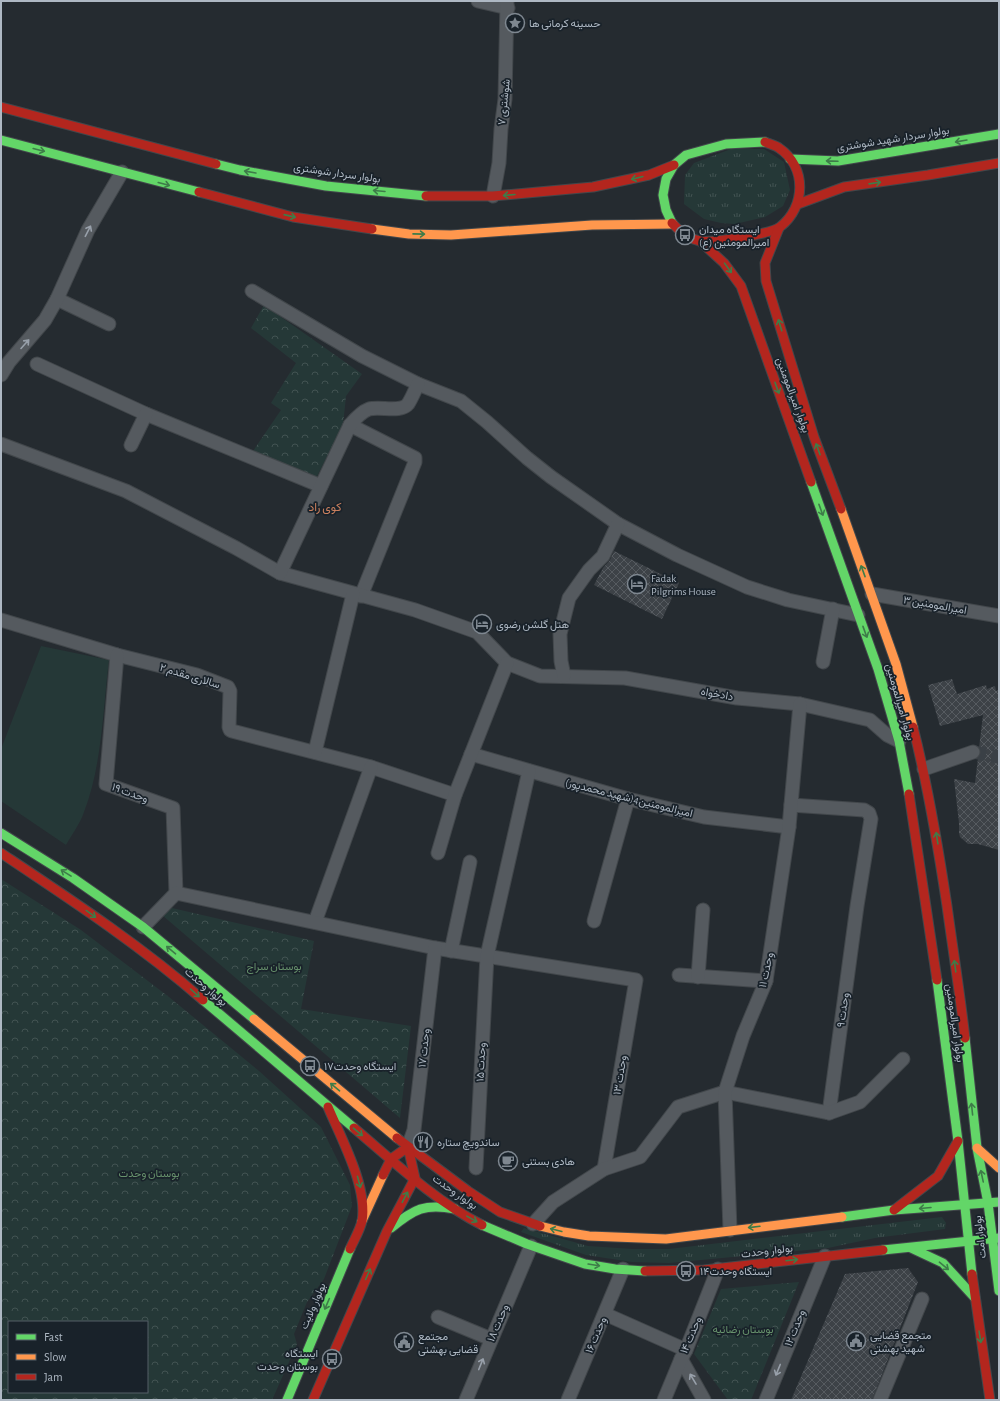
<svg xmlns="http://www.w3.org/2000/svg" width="1000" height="1401" viewBox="0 0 1000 1401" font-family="'Alegreya Sans',Vazirmatn,sans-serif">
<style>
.grass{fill:url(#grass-tufts)}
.park{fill:url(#park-crowns);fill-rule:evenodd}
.garden{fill:#253837}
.building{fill:url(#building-cross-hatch)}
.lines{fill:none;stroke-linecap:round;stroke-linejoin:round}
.street-tunnel{stroke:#3a4046;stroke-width:13;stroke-dasharray:13 6;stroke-linecap:butt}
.street-casing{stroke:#42474b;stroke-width:15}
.fast-casing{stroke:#42474b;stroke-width:11}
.slow-casing{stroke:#42474b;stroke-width:11}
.jam-casing{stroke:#42474b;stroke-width:11}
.street{stroke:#555a5f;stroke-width:13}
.fast{stroke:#63d668;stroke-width:9}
.slow{stroke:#ff974d;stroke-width:9}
.jam{stroke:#b3261e;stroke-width:9}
.oneway{stroke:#3e7c49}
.oneway2{stroke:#98a0aa}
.labels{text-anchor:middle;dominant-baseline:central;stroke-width:3.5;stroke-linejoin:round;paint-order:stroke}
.poi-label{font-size:11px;fill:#aeb8c3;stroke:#19222a;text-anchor:start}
.street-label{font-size:11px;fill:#aeb8c3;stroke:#19222a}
.park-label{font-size:11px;fill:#67926c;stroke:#19222a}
.neighbourhood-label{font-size:12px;fill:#cd815e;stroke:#19222a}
</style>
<defs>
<pattern id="grass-tufts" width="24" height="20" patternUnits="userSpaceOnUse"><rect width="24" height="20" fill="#253837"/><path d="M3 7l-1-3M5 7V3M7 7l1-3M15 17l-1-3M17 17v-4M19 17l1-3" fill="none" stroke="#425352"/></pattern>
<pattern id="park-crowns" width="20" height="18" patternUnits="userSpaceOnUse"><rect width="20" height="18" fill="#253837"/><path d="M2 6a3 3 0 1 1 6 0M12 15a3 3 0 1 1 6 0" fill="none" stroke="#425352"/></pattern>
<pattern id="building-cross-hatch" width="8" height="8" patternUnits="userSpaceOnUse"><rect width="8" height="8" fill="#3d4247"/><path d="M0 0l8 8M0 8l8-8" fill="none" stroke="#565b60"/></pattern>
</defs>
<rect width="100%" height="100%" fill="#252b30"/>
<g class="grass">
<polygon points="731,149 764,149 784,162 790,190 783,206 765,217 735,224 721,223 704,219 684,204 685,175 694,163"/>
<polygon points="942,1217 946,1223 945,1229 875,1238 828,1248 669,1263 632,1262 586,1255 521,1232 524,1228 588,1246 632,1249 669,1249"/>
</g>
<g class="park">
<polygon points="264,305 362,374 346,396 343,425 315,480 251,454 281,410 271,403 296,363 251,328"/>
<path d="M1 879 81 930 169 997 259 1071 321 1127 350 1185 352 1206 324 1279 307 1302 294 1334 297 1344 272 1400H1ZM9 1322H147V1392H9Z"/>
<polygon points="172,908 314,941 301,1009 411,1026 400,1118 162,915"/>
<polygon points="799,1282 751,1400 728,1400 694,1354 721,1289"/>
</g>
<path class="garden" d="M41 646 109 660C103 709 102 766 84 812 80 824 72 834 66 845L1 801V749Z"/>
<g class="building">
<polygon points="614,551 679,583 662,619 594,585 603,568 610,560"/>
<polygon points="952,679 957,694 986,685 987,689 995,686 996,691 999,690 999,850 978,844 968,844 960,837 959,833 959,823 954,779 975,783 978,758 981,753 979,748 983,715 940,726 928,685"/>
<polygon points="908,1268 918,1282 872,1400 791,1400 845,1274"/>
</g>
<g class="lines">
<polyline class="street-tunnel" points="973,752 999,757"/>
<defs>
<g id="street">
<polyline points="478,1 508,8"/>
<polyline points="493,196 499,163 501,129 505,99 507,1"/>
<polyline points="252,291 362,356 418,384 461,401 487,422 527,458 551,477 618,524 677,555 747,587 788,600 858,615"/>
<polyline points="57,299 109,324"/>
<polyline points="37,364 146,414 321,486"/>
<polyline points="1,375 9,362 45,320 57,299 88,230 122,172"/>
<polyline points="350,425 415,458 415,462 361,596"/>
<polyline points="1,444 126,491 236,548 280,573 415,610 477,632 507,663 540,676 625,678 737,698 800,704 870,720 887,735 899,741"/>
<polyline points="131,445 146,414"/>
<path d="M280 573 350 425C355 419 361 412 369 409 380 406 401 413 408 404 412 398 415 390 418 384"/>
<polyline points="872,594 999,616"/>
<polyline points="1,620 117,655 197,675 228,687 230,691 229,727 230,730 232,731 371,767 455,795"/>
<polyline points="117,655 106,784 173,808 176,893"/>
<polyline points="823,662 833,609"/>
<polyline points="564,676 561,661 560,634 569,598 589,570 603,556 618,524"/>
<polyline points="315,752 353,594"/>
<polyline points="471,754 628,799 704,817 789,827"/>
<polyline points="924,769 973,752"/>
<polyline points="791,805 864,810 869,813 871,819 857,906 829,1113"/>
<polyline points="438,853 455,795 507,663"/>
<polyline points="594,921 628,799"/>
<polyline points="315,922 371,767"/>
<polyline points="143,927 176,893 435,948 636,980 604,1169"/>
<polyline points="451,951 470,862"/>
<polyline points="679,975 766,981"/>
<polyline points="698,977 703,910"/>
<polyline points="408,1147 414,1130 435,948"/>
<polyline points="476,1168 487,956 529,771"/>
<polyline points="533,1224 553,1202 604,1169 640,1157 678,1107 725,1092 829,1113 860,1102 903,1059"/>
<polyline points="730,1230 725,1092 743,1036 766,981 789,827 800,704"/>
<polyline points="605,1314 686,1350"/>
<polyline points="438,1317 491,1339"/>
<polyline points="681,1359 704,1400"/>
<polyline points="466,1400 531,1246"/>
<polyline points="568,1400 623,1269"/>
<polyline points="664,1400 681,1359 686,1350 718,1269"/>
<polyline points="766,1400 825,1256"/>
<polyline points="880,1400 922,1299"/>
</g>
<g id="fast">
<polyline points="1,140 199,192"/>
<polyline points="790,159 838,161 999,134"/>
<polyline points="216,164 240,170 326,186 426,196"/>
<polyline points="672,223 666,210 663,195 666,179 674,165 686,155 726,144 765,142"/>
<polyline points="811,482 878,669 899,741 909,794"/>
<polyline points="1,833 73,878 143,927 254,1019"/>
<polyline points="937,980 958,1141 972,1274"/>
<polyline points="203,1000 354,1128"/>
<polyline points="965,1038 977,1148 988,1203 999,1291"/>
<polyline points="842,1217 894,1210 999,1202"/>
<polyline points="482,1225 527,1244 585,1264 615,1269 645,1271"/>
<path d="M391 1228C414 1209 425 1203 455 1209"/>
<polyline points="911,1248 943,1263 975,1298"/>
<polyline points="883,1250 999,1238"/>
<polyline points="287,1400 350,1249"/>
</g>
<g id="slow">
<polyline points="372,229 409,234 451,235 592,225 673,224"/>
<polyline points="841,509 896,664 913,727"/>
<polyline points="254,1019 397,1138"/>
<polyline points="977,1148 999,1168"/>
<polyline points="362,1221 383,1175"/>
<polyline points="540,1226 564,1232 589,1236 666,1239 842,1217"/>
</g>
<g id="jam">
<polyline points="1,107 216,164"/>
<polyline points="199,192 293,217 372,229"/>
<polyline points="426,196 493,196 593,187 649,175 674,165"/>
<polyline points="798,204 844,187 928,175 999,163"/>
<path d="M672 223C679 231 689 239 700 241 712 243 771 234 780 227 806 207 807 167 779 148 775 145 769 144 765 142"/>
<polyline points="779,228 765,263 766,281 814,437 841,509"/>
<polyline points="700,241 724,263 741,286 811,482"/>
<path d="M913 727C928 786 938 846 947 906 953 950 960 994 965 1038"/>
<polyline points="909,794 937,980"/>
<path d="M1 853C70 899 140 945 203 1000"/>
<path d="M328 1107C341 1138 368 1187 362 1221 360 1230 354 1240 350 1249"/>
<path d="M354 1128C394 1162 435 1201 482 1225"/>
<polyline points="397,1138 468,1191 500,1212 540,1226"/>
<polyline points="894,1210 938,1176 958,1141"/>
<polyline points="645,1271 704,1270 883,1250"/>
<polyline points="972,1274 990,1400"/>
<polyline points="313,1400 387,1231 415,1178 408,1147 391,1159 383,1175"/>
</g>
</defs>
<use href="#street" class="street-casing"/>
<use href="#fast" class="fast-casing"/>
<use href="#slow" class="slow-casing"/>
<use href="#jam" class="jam-casing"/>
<use href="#street" class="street"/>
<use href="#fast" class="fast"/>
<use href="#slow" class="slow"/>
<use href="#jam" class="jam"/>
</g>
<defs><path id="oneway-shaft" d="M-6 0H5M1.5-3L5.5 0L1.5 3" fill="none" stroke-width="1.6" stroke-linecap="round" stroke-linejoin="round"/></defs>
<g class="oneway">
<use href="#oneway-shaft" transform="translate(961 141) rotate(170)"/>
<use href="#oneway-shaft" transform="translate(39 150) rotate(14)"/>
<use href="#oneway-shaft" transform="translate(832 161) rotate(-178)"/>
<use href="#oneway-shaft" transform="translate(250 172) rotate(-170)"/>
<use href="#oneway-shaft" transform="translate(637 178) rotate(166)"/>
<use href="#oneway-shaft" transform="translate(875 183) rotate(-8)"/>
<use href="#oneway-shaft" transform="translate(164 184) rotate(15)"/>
<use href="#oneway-shaft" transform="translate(379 191) rotate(-175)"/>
<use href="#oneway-shaft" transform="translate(509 195) rotate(175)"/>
<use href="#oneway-shaft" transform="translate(290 216) rotate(13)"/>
<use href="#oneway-shaft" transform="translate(419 234) rotate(1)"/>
<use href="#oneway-shaft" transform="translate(728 268) rotate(54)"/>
<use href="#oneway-shaft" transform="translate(780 325) rotate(-107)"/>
<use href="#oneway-shaft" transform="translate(777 388) rotate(70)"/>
<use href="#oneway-shaft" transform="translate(818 449) rotate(-110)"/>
<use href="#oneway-shaft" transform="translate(821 510) rotate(70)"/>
<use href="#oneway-shaft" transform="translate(863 571) rotate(-110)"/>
<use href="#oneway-shaft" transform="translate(865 632) rotate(70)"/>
<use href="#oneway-shaft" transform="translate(937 838) rotate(-99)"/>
<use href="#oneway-shaft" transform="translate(66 873) rotate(-148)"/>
<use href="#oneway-shaft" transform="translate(91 914) rotate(36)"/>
<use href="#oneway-shaft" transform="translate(171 950) rotate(-140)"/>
<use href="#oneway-shaft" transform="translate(955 966) rotate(-98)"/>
<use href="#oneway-shaft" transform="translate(195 993) rotate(42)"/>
<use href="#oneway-shaft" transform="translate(335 1087) rotate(-140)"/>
<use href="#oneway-shaft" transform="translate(972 1109) rotate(-96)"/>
<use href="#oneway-shaft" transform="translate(358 1132) rotate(40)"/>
<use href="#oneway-shaft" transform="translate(982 1176) rotate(-102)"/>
<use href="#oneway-shaft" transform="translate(359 1182) rotate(75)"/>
<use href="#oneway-shaft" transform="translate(405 1197) rotate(-62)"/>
<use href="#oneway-shaft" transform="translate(925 1208) rotate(175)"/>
<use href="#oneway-shaft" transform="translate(472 1219) rotate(29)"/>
<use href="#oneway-shaft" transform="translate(754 1227) rotate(173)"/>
<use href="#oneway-shaft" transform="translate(556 1230) rotate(-166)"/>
<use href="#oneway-shaft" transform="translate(792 1260) rotate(-7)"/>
<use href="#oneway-shaft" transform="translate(594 1265) rotate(9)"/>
<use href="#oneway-shaft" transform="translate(944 1266) rotate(40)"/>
<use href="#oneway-shaft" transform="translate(368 1274) rotate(-66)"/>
<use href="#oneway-shaft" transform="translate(327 1304) rotate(113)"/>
<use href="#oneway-shaft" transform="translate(980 1337) rotate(81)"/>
</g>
<g class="oneway2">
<use href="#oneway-shaft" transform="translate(88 231) rotate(-63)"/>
<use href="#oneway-shaft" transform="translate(25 344) rotate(-48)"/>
<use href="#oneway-shaft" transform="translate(481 1364) rotate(-68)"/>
<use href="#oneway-shaft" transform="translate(778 1370) rotate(112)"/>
<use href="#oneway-shaft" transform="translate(693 1379) rotate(-121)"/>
</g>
<defs>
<symbol id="sight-ring" viewBox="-11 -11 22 22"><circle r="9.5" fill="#19222a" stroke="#7e8790" stroke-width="1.5"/><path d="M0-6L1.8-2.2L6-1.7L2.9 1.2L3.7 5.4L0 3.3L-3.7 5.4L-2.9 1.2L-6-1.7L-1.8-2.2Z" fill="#7e8790"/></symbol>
<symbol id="bus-ring" viewBox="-11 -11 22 22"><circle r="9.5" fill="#19222a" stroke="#7e8790" stroke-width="1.5"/><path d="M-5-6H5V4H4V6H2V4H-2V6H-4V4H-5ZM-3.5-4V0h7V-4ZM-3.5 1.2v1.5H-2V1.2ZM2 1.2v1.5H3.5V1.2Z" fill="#7e8790"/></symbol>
<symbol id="hotel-ring" viewBox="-11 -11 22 22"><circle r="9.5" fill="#19222a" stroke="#7e8790" stroke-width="1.5"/><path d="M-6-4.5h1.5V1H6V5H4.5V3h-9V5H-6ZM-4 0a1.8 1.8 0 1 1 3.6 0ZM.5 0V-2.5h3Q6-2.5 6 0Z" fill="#7e8790"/></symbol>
<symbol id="restaurant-ring" viewBox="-11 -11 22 22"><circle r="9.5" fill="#19222a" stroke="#7e8790" stroke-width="1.5"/><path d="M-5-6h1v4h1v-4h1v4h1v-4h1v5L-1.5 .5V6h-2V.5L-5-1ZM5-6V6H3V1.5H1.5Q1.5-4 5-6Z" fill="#7e8790"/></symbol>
<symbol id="cafe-ring" viewBox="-11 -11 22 22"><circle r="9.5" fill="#19222a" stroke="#7e8790" stroke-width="1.5"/><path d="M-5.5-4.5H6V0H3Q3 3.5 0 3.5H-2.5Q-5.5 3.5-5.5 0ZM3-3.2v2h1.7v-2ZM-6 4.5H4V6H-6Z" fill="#7e8790"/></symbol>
<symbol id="civic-ring" viewBox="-11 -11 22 22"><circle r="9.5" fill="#19222a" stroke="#7e8790" stroke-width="1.5"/><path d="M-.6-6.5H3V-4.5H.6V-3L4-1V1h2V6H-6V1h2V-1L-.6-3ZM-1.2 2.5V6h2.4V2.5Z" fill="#7e8790"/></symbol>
</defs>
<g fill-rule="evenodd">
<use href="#sight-ring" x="504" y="12" width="22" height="22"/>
<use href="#bus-ring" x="674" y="224" width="22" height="22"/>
<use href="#hotel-ring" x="626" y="573" width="22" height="22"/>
<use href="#hotel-ring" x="471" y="613" width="22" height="22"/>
<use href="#bus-ring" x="299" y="1055" width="22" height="22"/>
<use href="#restaurant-ring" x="412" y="1131" width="22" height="22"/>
<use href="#cafe-ring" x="497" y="1150" width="22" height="22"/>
<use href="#bus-ring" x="675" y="1260" width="22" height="22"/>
<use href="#civic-ring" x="845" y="1330" width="22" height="22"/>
<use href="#civic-ring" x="393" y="1331" width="22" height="22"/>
<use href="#bus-ring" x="321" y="1348" width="22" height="22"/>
</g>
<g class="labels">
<g class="poi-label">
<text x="529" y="23">حسینه کرمانی ها</text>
<text x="699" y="229">ایستگاه میدان<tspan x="699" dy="13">امیرالمومنین (ع)</tspan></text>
<text x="651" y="578">Fadak<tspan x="651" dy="13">Pilgrims House</tspan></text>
<text x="496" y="624">هتل گلشن رضوی</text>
<text x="324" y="1066">ایستگاه وحدت۱۷</text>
<text x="437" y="1142">ساندویچ ستاره</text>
<text x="522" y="1161">هادی بستنی</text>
<text x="700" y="1271">ایستگاه وحدت۱۴</text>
<text x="870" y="1335">متجمع قضایی<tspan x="870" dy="13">شهید بهشتی</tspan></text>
<text x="418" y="1336">مجتمع<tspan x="418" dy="13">قضایی بهشتی</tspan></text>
<text x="318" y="1353" text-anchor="end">ایستگاه<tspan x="318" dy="13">بوستان وحدت</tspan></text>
</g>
<g class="street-label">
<text transform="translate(504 102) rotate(-84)">شوشتری ۷</text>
<text transform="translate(893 139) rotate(-9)">بولوار سردار شهید شوشتری</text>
<text transform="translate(337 173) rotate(8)">بولوار سردار شوشتری</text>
<text transform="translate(793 395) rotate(70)">بولوار امیرالمومنین</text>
<text transform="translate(935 605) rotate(10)">امیرالمومنین ۳</text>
<text transform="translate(190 676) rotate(17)">سالاری مقدم ۲</text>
<text transform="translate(717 694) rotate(10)">دادخواه</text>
<text transform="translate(900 702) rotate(74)">بولوار امیرالمومنین</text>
<text transform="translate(130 793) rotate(20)">وحدت ۱۹</text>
<text transform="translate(629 798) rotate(14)">امیرالمومنین4(شهید محمدپور)</text>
<text transform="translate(766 970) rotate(-78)">وحدت ۱۱</text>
<text transform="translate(206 987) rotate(41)">بولوار وحدت</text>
<text transform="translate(843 1010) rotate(-82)">وحدت ۹</text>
<text transform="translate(955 1023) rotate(82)">بولوار امیرالمومنین</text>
<text transform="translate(424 1048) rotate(-84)">وحدت ۱۷</text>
<text transform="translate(481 1062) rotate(-87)">وحدت ۱۵</text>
<text transform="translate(620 1075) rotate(-81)">وحدت ۱۳</text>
<text transform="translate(455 1192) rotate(35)">بولوار وحدت</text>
<text transform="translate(980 1237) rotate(-97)">بولوار امت</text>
<text transform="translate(767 1251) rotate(-7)">بولوار وحدت</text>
<text transform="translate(313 1306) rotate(-67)">بولوار ولایت</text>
<text transform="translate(498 1323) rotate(-67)">وحدت ۱۸</text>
<text transform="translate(795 1328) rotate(-68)">وحدت ۱۲</text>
<text transform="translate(596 1335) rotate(-67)">وحدت ۱۶</text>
<text transform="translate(691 1335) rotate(-67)">وحدت ۱۴</text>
</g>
<g class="park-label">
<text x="274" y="966">بوستان سراج</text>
<text x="149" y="1173">بوستان وحدت</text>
<text x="743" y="1329">بوستان رضائیه</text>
</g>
<g class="neighbourhood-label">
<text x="325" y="507">کوی راد</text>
</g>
</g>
<rect width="1000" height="1401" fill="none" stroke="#aeb8c3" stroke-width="4"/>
<rect x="8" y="1321" width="140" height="72" fill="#19222a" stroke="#555e67"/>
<rect x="16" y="1334" width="20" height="6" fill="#63d668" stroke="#555e67"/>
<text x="44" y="1341" font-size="12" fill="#aeb8c3">Fast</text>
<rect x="16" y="1354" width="20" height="6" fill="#ff974d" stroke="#555e67"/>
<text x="44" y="1361" font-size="12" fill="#aeb8c3">Slow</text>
<rect x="16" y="1374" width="20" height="6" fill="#b3261e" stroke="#555e67"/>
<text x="44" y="1381" font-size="12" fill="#aeb8c3">Jam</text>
</svg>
